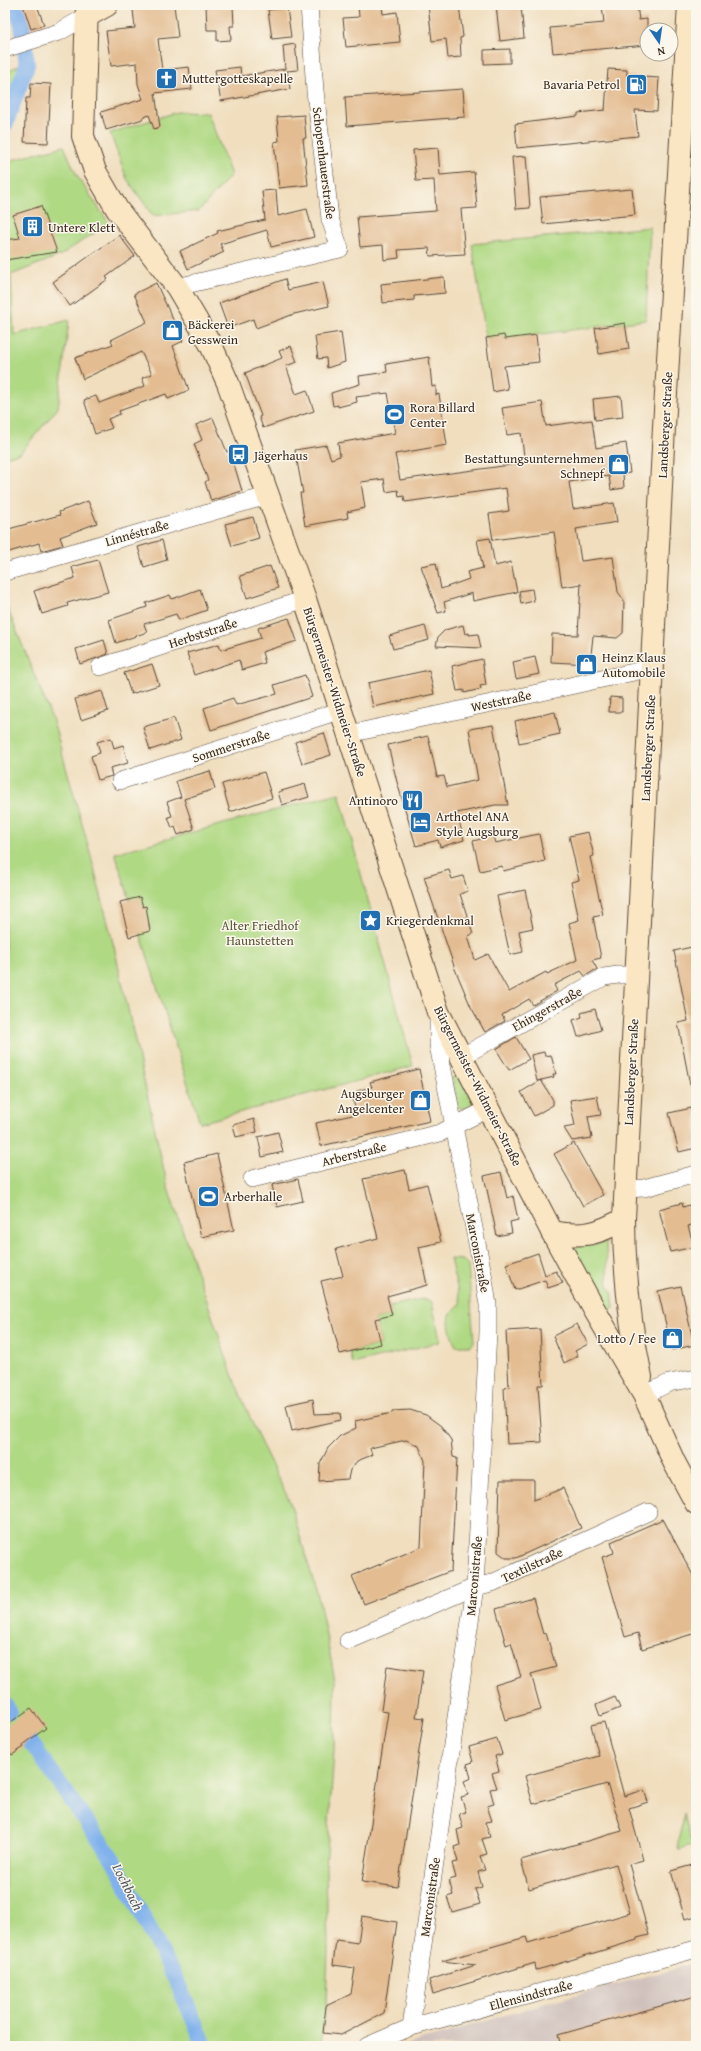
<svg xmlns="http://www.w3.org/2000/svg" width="701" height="2051" viewBox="0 0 701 2051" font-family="'Gentium Book Plus',serif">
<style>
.industrial{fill:#cfc0bb}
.green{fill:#b0d984;stroke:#768251}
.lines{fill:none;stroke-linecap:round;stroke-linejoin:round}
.canal{stroke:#80b1ec;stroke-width:16}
.building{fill:#e3bc91}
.street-casing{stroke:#564536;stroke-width:18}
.secondary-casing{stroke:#564536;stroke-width:24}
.street{stroke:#fff;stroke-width:17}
.secondary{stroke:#fbe6c3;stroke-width:22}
.labels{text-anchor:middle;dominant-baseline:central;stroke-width:3;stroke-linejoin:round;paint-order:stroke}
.poi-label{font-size:13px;fill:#3b2a1e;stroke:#fbf7ec;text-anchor:start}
.street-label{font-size:13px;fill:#3b2a1e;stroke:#fbf7ec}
.park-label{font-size:13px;fill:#585638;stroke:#fbf7ec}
.water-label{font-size:14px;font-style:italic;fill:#535966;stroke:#fbf7ec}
</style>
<rect width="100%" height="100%" fill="#fbf7ec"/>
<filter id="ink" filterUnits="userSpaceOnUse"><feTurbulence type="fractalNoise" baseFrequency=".025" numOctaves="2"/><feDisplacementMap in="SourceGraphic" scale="8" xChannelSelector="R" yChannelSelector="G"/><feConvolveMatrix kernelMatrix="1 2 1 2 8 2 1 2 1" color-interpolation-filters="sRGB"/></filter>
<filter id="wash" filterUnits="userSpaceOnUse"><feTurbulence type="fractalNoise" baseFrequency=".012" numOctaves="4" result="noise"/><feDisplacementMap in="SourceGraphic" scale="16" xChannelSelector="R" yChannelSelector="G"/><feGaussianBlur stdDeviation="0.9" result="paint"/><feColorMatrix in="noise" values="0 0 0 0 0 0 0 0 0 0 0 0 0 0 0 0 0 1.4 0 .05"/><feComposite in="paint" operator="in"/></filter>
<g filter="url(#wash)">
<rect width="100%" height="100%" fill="#f0debe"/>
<polygon class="industrial" points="696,1963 696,2046 402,2046 553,2001"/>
<g class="green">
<polygon points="31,60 5,137 5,78 7,71"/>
<polygon points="177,112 208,113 231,175 199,211 153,216 127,179 110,133"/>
<polygon points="64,146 77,176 109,223 61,255 11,275 14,335 69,320 58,408 20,453 5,457 5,162"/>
<polygon points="650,227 646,320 505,339 504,336 486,338 472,244"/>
<polygon points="5,602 53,721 90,852 115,951 168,1188 233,1377 260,1441 290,1502 319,1600 335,1680 334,1751 326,1868 328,1949 326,2004 321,2046 5,2046"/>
<polygon points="339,793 413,1066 200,1123 115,853"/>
<polygon points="457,1075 460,1077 472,1100 472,1104 466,1109 458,1107 452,1078"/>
<polygon points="606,1242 608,1286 612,1290 614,1308 610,1311 606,1310 575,1252 576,1247"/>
<path d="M450 1259 463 1260 468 1265 474 1342 470 1346H456C452 1340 446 1320 451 1314 454 1310 458 1308 461 1304Z"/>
<polygon points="422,1299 430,1300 432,1303 440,1339 439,1342 353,1364 350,1352 381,1344 375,1319 391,1315 390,1306"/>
<path d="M684 1814 692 1846 679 1850C675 1837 684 1827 684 1814Z"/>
</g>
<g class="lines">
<g class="canal">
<polyline points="5,125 27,65 22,25 15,5"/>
<polyline points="5,1705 9,1711"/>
<polyline points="29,1740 113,1859 178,1984 205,2046"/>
</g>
</g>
<g id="blocks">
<g class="building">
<polygon points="23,5 37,5 44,25 31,29"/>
<polygon points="152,5 174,5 178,37 158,39 162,70 189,67 192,89 155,93 160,127 154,129 149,115 142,118 143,119 106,130 101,112 143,99 138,84 137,63 111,66 106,31 135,28 133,10"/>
<polygon points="206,5 233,5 234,26 230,26 231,40 217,41 217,30 207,30"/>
<polygon points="358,5 382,5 383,14 397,12 400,42 346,47 343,18 359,17"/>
<polygon points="428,5 459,5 463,37 460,38 461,57 448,58 446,39 432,41"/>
<polygon points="496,5 521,5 524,38 500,41"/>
<polygon points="602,5 637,5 639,20 647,19 647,45 553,53 550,28 604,23"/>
<polygon points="287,8 291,37 272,39 268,10"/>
<polygon points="295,44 298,70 287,71 290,89 221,101 215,70 240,67 241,76 285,69 283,46"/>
<polygon points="510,49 510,63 484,64 484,50"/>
<polygon points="608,69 627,70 627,76 659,78 657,111 635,110 638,136 517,148 515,124 578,116 578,113 605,110"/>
<polygon points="31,83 51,84 48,143 24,142 26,98 30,98"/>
<polygon points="463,89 465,117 347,126 345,97"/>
<polygon points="304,115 306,138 303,138 308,185 279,188 274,142 279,141 277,117"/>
<polygon points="438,148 440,175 474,172 477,208 461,209 465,254 430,256 429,248 398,250 399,258 384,260 383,245 360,247 357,217 436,211 434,180 416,181 413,150"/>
<polygon points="526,156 530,208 516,209 512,157"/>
<polygon points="632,189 635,215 543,224 540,197"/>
<polygon points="276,190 278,216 307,209 314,237 271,247 267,230 220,244 224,252 188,269 180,251 218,233 217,231 265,220 262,191"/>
<polygon points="41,206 57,252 5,260 5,240 20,238 13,215"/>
<polygon points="119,235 135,256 106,277 108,279 70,306 53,282"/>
<polygon points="444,277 445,293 414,296 414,300 383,303 381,284"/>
<polygon points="285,279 288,290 323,282 329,306 294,314 256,328 253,319 228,328 219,303"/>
<polygon points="156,283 183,341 173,346 189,390 168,399 166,394 119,411 120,414 108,419 112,428 95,434 84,400 96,396 99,403 145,386 142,378 152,374 141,352 83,379 75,358 113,344 111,340 147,322 134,294"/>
<polygon points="625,323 629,349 599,354 595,328"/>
<polygon points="341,332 345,362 327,368 326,358 318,359 315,336"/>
<polygon points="504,335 505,339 536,335 539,362 504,366 508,389 493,392 486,338"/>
<polygon points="291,346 297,362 286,366 296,394 307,390 314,411 263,428 259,417 261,416 245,373 282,358 279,351"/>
<polygon points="429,357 432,387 436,386 436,395 439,394 447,445 395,454 400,480 525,463 521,433 507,435 502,408 542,402 546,426 592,420 596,448 626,443 630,473 623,474 624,488 611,490 609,476 569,482 573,509 614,503 617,522 576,529 581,561 613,557 618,592 624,600 623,633 617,638 593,636 590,664 551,662 552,634 578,635 581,584 562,587 554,532 493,540 489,514 509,511 506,488 405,502 404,496 399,497 398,490 386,492 384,479 361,482 365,508 347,512 348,518 305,526 300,493 303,493 295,450 326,445 331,459 340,456 338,443 395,433 388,393 356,397 357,402 338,407 338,405 333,406 331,393 360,384 359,376 387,372 386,364"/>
<polygon points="621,396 623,417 595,420 593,399"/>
<polygon points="213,418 227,452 230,451 242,491 211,501 205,482 208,480 194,444 202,440 196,425"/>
<polygon points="88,501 97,523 60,537 63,545 59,546 41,551 39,543 9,552 5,530 60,515 59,512"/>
<polygon points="253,517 259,538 232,546 225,524"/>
<polygon points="490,538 495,566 511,562 517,592 473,601 472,593 444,602 446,611 438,613 421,566 436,563 441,589 469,579 467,572 483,568 477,540"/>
<polygon points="162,540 167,560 144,567 138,547"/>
<polygon points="98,560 108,592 67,603 68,606 42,614 34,591 75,578 72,567"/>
<polygon points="270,566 278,588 247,598 240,576"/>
<polygon points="200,589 207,610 179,620 176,614 144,624 147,632 116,643 109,620 147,607 146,603 170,595 172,599"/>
<polygon points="532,589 534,601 521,604 519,591"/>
<polygon points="289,618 297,641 262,652 265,663 242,670 239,660 194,675 187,653 219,644 221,650 261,638 258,628"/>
<polygon points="463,625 465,634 469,633 469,635 478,634 481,648 436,646 438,637 445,630"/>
<polygon points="425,626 429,640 393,649 389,636"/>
<polygon points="104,640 108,654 80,664 76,649"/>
<polygon points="535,657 539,674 516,679 513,662"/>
<polygon points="482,659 486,685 480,686 481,689 464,693 464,690 457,691 452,666"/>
<polygon points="152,664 159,685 131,694 124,673"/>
<polygon points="429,670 434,694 373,707 368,683"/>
<polygon points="305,675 312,697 211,730 204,708 233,698 236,705 277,694 274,685"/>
<polygon points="102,691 108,711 81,720 75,699"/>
<polygon points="610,697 622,698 622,712 609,712"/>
<polygon points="555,712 560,734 519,743 515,721"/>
<polygon points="174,718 181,740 150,750 143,727"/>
<polygon points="493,725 508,805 495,805 457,813 464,840 440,847 438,840 416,846 397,782 388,745 428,736 437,777 444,776 447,787 478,780 469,729"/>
<polygon points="324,733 331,755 302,764 295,742"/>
<polygon points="111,738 114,748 123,745 128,763 110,768 112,776 98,780 91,756 100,753 97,742"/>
<polygon points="210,771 215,789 184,799 194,829 178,835 175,827 172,828 168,817 172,816 167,802 181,797 176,781"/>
<polygon points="264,772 272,798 230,812 222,784"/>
<polygon points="305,784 309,797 282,805 278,792"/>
<polygon points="588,832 594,856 590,857 603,915 593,917 601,958 592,960 597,969 585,976 581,971 554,985 557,991 533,1005 529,999 502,1015 505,1021 485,1032 471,1007 455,969 424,877 449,870 452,879 463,876 468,891 460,894 473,934 468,936 475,960 488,954 509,992 546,972 547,974 577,960 569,923 579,920 571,882 579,880 569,836"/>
<polygon points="539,834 545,861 503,871 502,866 480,871 473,841 493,836 495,843"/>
<polygon points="525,890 533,928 519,931 523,952 510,955 497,896"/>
<polygon points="140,897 143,907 146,906 150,931 129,937 120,902"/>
<polygon points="696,946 696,1084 690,1085 678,1023 688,1021 674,951"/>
<polygon points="595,1009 601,1030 578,1037 573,1020 582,1017 581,1013"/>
<polygon points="516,1037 529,1059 509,1070 496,1049"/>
<polygon points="544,1052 545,1056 551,1055 556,1074 553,1074 554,1077 537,1081 531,1055"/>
<polygon points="419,1069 430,1121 321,1146 316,1123 357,1114 352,1097 358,1096 357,1091 372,1087 370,1082"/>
<polygon points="541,1080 553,1100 553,1105 534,1116 521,1092"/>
<polygon points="597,1096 601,1115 588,1117 592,1138 572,1141 564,1128 575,1126 570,1100"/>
<polygon points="696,1107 696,1148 679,1152 669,1113"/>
<polygon points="254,1119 257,1132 236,1137 233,1125"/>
<polygon points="278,1132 283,1152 262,1157 258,1137"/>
<polygon points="574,1143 603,1195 583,1206 554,1154"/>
<polygon points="217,1154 234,1230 201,1237 184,1162"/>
<polygon points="405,1170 409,1189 427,1184 441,1242 419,1247 427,1285 387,1296 392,1315 375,1319 381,1344 340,1354 321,1281 343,1276 336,1249 378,1238 363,1179"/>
<polygon points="501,1172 507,1198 513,1196 518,1220 510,1222 512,1233 497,1236 484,1176"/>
<polygon points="298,1179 303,1201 277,1207 272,1185"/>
<polygon points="682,1203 683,1207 696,1203 696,1224 688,1226 694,1247 670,1252 659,1209"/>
<polygon points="538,1253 545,1275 556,1271 563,1283 548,1288 545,1280 515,1290 506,1264"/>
<polygon points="681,1286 694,1345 672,1350 658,1291"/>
<polygon points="577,1324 588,1344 575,1351 578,1356 564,1363 553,1336"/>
<polygon points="540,1329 543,1385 538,1385 542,1442 507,1444 504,1388 509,1387 506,1331"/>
<polygon points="313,1399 315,1414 340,1413 341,1420 292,1431 286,1405"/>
<polygon points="410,1410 426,1415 441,1426 451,1440 453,1457 457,1458 451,1571 364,1604 352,1576 421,1547 425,1461 419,1446 406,1440 370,1448 372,1455 357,1461 350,1470 348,1479 319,1481 320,1464 328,1448 340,1436 356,1428 355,1421 392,1413 392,1411"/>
<polygon points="500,1480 534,1480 534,1500 563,1488 581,1528 516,1558 506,1558 498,1552"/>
<polygon points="663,1519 696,1581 696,1633 642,1649 638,1633 625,1637 602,1557 614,1553 611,1542"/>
<polygon points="533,1598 543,1634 546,1633 556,1667 531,1674 541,1710 505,1720 495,1685 521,1677 511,1643 506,1645 496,1609"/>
<polygon points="387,1666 423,1671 416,1717 424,1718 398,1887 362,1882 388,1712 381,1711"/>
<polygon points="615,1697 620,1708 600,1716 596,1705"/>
<polygon points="31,1708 46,1728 23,1745 24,1747 12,1755 5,1745 5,1726"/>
<polygon points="604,1722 624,1796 644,1790 648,1802 629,1808 643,1860 629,1864 649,1935 637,1938 637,1940 544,1968 536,1970 535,1963 433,1994 429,1980 476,1965 442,1961 526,1937 528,1943 630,1913 616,1864 529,1889 521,1860 622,1831 607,1784 533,1804 525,1776 599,1756 591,1725"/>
<polygon points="497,1739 502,1754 495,1756 499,1771 492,1773 497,1788 490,1789 494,1804 487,1806 492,1821 485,1822 490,1837 482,1839 487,1854 480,1856 485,1870 478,1872 482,1887 475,1889 480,1904 452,1912 447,1897 453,1895 449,1880 456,1878 452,1863 458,1862 454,1847 460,1845 457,1830 463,1828 459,1814 466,1812 461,1797 468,1795 464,1781 471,1778 467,1764 473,1762 469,1747"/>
<polygon points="696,1864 696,1916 685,1919 671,1871"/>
<polygon points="362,1916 397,1922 384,2013 341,2035 323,2033 326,2006 351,1994 355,1968 333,1965 336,1940 358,1943"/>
<polygon points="696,1996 696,2046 561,2046 558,2035"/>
</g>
</g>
</g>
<g filter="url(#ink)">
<use href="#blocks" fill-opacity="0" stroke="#564536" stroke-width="1"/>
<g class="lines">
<defs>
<g id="street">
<polyline points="5,49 59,32 87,16"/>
<polyline points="177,287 340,249 330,219 327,191 315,91 309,5"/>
<polyline points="5,572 270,495"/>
<polyline points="100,667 305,599"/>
<polyline points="349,734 652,668"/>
<polyline points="120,781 342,710"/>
<polyline points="461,1057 604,977 618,975 636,975"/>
<polyline points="252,1179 440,1133 488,1109"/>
<polyline points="625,1189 644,1188 696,1174"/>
<polyline points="644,1395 669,1383 696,1378"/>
<polyline points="348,1641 475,1587 492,1583 648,1512"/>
<polyline points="411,2027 475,1587 488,1332 488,1305 484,1279 438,1045 438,1012"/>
<polyline points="367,2046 411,2027 545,1991 696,1949"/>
</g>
<g id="secondary">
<polyline points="87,5 83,136 95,171 117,209 177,287 211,345 228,383 305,599 438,1012 552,1232 594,1309 644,1395 674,1462 696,1503"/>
<polyline points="87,16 107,5"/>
<path d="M552 1232C582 1238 598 1234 624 1219"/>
<path d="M641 1377C630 1325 624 1272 624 1219L664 427 689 5"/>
</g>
</defs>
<use href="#street" class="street-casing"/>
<use href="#secondary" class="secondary-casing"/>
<use href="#street" class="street"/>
<use href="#secondary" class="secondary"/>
</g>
</g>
<defs>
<symbol id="church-square" viewBox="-11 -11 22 22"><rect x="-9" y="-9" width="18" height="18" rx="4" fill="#1f6fb2" stroke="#fbf7ec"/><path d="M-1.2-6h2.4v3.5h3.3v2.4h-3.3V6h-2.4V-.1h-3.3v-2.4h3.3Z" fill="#fff"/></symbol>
<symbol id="fuel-square" viewBox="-11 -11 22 22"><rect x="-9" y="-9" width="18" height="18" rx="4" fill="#1f6fb2" stroke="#fbf7ec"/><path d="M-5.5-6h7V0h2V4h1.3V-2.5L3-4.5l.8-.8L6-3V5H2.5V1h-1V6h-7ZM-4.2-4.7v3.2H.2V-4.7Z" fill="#fff"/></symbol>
<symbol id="building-square" viewBox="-11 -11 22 22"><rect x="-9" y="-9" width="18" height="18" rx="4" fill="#1f6fb2" stroke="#fbf7ec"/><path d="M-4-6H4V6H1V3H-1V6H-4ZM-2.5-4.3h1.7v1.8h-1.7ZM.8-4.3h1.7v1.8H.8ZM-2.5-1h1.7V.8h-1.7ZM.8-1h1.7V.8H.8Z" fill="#fff"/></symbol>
<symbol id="shop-square" viewBox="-11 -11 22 22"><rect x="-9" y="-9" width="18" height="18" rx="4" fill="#1f6fb2" stroke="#fbf7ec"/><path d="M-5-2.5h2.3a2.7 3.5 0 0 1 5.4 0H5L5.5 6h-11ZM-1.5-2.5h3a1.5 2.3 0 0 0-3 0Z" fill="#fff"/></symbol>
<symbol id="stadium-square" viewBox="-11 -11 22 22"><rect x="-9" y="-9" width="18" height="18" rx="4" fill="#1f6fb2" stroke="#fbf7ec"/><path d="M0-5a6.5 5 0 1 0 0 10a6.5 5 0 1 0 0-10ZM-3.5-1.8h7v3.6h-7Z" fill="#fff"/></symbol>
<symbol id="bus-square" viewBox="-11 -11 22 22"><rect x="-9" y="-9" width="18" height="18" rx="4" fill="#1f6fb2" stroke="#fbf7ec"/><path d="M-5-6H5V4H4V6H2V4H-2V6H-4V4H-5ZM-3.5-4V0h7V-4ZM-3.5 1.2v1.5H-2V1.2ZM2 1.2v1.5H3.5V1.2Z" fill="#fff"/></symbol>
<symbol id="restaurant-square" viewBox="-11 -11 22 22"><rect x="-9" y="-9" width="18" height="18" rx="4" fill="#1f6fb2" stroke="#fbf7ec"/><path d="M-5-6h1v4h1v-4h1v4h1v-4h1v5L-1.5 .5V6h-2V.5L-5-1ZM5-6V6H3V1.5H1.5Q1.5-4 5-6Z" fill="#fff"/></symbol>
<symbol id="hotel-square" viewBox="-11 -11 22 22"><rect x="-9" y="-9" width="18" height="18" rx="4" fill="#1f6fb2" stroke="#fbf7ec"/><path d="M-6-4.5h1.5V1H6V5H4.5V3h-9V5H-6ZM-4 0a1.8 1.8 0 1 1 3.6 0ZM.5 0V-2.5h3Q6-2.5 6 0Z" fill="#fff"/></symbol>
<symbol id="sight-square" viewBox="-11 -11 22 22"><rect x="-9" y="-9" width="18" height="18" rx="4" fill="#1f6fb2" stroke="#fbf7ec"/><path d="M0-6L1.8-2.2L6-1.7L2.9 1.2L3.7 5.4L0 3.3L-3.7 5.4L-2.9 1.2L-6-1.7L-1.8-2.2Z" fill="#fff"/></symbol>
</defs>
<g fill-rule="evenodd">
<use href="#church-square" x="154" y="66" width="25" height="25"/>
<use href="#fuel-square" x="624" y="72" width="25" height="25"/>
<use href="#building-square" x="20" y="214" width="25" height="25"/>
<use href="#shop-square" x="160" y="318" width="25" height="25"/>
<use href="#stadium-square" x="382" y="402" width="25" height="25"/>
<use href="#bus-square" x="226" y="442" width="25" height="25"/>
<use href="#shop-square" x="606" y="452" width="25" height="25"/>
<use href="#shop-square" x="574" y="652" width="25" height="25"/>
<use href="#restaurant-square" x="400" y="788" width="25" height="25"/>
<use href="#hotel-square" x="408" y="810" width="25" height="25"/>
<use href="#sight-square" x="358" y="908" width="25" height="25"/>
<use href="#shop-square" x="408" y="1088" width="25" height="25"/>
<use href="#stadium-square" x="196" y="1184" width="25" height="25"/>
<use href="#shop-square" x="660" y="1326" width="25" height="25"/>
</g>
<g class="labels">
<g class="poi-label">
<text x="182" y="78">Muttergotteskapelle</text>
<text x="620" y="84" text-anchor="end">Bavaria Petrol</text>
<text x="48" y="227">Untere Klett</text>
<text x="188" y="324">Bäckerei<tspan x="188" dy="15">Gesswein</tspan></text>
<text x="410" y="407">Rora Billard<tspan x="410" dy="15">Center</tspan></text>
<text x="254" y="455">Jägerhaus</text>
<text x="604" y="458" text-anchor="end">Bestattungsunternehmen<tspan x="604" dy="15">Schnepf</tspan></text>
<text x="602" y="657">Heinz Klaus<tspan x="602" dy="15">Automobile</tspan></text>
<text x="398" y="800" text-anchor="end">Antinoro</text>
<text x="436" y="816">Arthotel ANA<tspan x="436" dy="15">Style Augsburg</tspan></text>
<text x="386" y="920">Kriegerdenkmal</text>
<text x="404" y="1093" text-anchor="end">Augsburger<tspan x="404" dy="15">Angelcenter</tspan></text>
<text x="224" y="1196">Arberhalle</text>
<text x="656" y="1338" text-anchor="end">Lotto / Fee</text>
</g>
<g class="street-label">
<text transform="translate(324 163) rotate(83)">Schopenhauerstraße</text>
<text transform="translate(665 425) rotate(-87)">Landsberger Straße</text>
<text transform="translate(137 533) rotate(-16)">Linnéstraße</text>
<text transform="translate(203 633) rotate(-18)">Herbststraße</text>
<text transform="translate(335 692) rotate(72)">Bürgermeister-Widmeier-Straße</text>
<text transform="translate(501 701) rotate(-12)">Weststraße</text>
<text transform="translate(231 746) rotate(-18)">Sommerstraße</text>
<text transform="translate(648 748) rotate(-87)">Landsberger Straße</text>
<text transform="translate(547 1009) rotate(-29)">Ehingerstraße</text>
<text transform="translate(631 1072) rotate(-87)">Landsberger Straße</text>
<text transform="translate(478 1086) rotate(63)">Bürgermeister-Widmeier-Straße</text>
<text transform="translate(354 1154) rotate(-14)">Arberstraße</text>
<text transform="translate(478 1253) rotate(79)">Marconistraße</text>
<text transform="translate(532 1565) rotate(-25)">Textilstraße</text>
<text transform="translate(474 1576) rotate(-85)">Marconistraße</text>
<text transform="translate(430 1897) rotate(-82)">Marconistraße</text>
<text transform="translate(531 1995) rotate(-15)">Ellensindstraße</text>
</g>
<g class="park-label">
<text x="260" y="925">Alter Friedhof<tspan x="260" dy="15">Haunstetten</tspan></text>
</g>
<g class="water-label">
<text transform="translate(128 1887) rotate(63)">Lochbach</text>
</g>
</g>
<rect width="701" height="2051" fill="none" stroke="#fbf7ec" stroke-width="20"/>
<g transform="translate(659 42) rotate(167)"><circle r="19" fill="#fbf7ec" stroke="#aea59a"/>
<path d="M0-3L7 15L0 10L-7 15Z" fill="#1f6fb2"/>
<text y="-6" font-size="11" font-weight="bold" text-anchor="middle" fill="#3b2a1e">N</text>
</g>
</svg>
